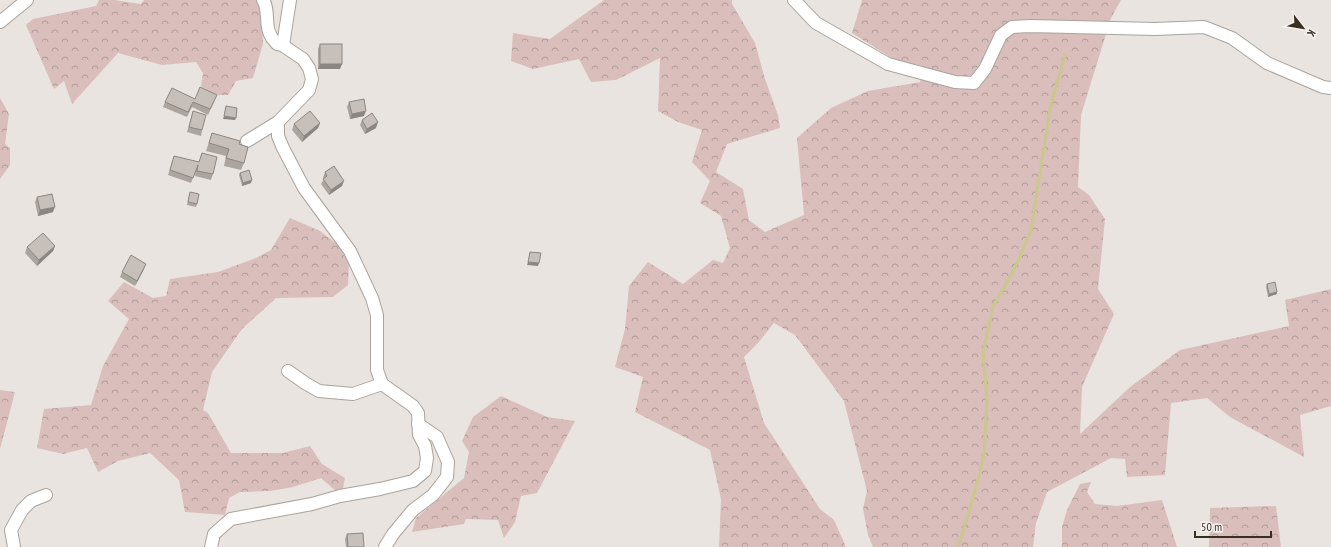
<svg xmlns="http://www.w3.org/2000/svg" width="1331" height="547" viewBox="0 0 1331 547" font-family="'PT Sans Narrow',sans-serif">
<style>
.forest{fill:url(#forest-crowns)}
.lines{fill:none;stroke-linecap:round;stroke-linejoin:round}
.stream{stroke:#cac88d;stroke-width:3}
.minor-casing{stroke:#aaa39c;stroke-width:14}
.minor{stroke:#fff;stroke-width:12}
.wall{fill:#aba49f}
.shaded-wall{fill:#8b8682}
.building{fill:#c7bfb9;stroke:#8b8682}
</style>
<defs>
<pattern id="forest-crowns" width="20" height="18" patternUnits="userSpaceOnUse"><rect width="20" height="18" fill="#d9bebb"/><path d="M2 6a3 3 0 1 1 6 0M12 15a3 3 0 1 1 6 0" fill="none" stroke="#b19b98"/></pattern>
</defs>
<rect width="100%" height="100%" fill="#eae4e0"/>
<g class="forest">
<polygon points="99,0 114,0 141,4 144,0 256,0 261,9 263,44 253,78 236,81 228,95 214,95 201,86 203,73 196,62 162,65 118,53 72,104 64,81 54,89 26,25 33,19 96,6"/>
<polygon points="604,0 732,0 732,4 755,43 765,79 778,115 780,128 727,144 716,172 743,189 749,220 765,232 804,215 797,138 831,108 868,91 920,82 923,66 895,60 852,33 862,0 1121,0 1111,18 1081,115 1078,187 1089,195 1105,219 1098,289 1114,314 1082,387 1080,434 1130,387 1180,350 1289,326 1285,300 1331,289 1331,406 1300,415 1304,457 1230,417 1207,398 1171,403 1165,475 1127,477 1125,459 1111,458 1047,492 1036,523 1033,547 873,547 868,535 863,509 867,491 844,401 795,335 774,323 758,343 744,357 764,423 820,509 834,520 846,547 719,547 721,499 710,450 635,412 643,377 615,367 625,329 629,286 648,262 683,284 713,260 723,263 730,248 721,216 700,203 710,181 692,162 702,130 678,122 658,111 660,58 616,80 591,82 579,59 533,69 511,61 513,33 550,39"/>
<polygon points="0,98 9,114 5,144 10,148 10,165 0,179"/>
<polygon points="290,218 320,231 337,244 349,263 348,285 333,297 276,298 242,329 212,372 203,410 208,413 231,453 283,453 310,446 322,464 345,478 343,489 337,492 321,478 293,487 270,491 240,492 229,498 225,515 185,512 179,480 150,453 118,461 98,472 87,448 63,454 37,448 44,409 91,405 103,366 129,319 108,301 124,282 153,298 166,296 170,279 218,272 256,258 271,250"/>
<polygon points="0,390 15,392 0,449"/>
<polygon points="501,396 547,417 575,421 537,493 521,496 515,522 504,538 498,520 466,519 464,524 412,532 416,518 464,478 469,452 462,441 473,417"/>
<polygon points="1091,482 1087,492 1095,504 1117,506 1162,500 1177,547 1062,547 1062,527 1067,510 1080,484"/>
<polygon points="1276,506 1281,547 1209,547 1210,508"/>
</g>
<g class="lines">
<polyline class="stream" points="958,547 975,491 984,454 987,399 983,352 993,307 1014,269 1031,231 1050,108 1065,55"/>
<defs>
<g id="minor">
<path d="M263 0C270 10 264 26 271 36 272 39 275 41 277 44L283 45 290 0"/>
<polyline points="794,0 816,23 888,64 955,82 974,83 985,69 1001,35 1012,27 1030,26 1155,29 1204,27 1232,38 1267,63 1323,87 1331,88"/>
<polyline points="0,22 27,0"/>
<polyline points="247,141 278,122"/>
<polyline points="288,371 305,383 319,391 353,394 382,384"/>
<polyline points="14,547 11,530 22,510 31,501 46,495"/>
<polyline points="211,547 214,534 231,519 312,504 340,496 380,489 413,481 425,471 427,458 425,446 419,435 418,413 413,406 382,384 377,370 377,315 372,298 350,251 304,188 283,148 278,136 278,122 309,90 312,79 309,68 303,59 285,47 283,45"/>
<polyline points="385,547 393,534 413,510 433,495 447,477 448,462 437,437 418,424"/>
</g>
</defs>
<use href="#minor" class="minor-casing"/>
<use href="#minor" class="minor"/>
</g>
<g class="wall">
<polygon points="320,44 340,69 318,69 318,49"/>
<polygon points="195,99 215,100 208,115 192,107 187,117 163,107 165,102"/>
<polygon points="349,102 364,116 350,119 347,107"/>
<polygon points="193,111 202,130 201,136 187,132"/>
<polygon points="362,120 376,128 365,134 360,125"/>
<polygon points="320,123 318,128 302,142 292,130 294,124"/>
<polygon points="212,133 239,144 244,163 241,170 224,166 226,156 206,151"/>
<polygon points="202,153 213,174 211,180 195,176 196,170 191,183 168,175 174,156 199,162"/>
<polygon points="325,172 342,186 329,195 321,184 324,179 323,178"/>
<polygon points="240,173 251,183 242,186 239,175"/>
<polygon points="189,195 197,204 196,207 187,205"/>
<polygon points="37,197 53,212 38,216 35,202"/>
<polygon points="55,246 53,251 37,266 25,253 27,247"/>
<polygon points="144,269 135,286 120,277 122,272"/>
<polygon points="1267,284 1277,294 1268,297 1266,287"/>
<polygon points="347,534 364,547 346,547 345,539"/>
</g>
<g class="shaded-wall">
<polygon points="320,64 342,64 340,69 318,69"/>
<polygon points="366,111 364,116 350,119 352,114"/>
<polygon points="224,116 236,118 235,120 223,119"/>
<polygon points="378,122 376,128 365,134 367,129"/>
<polygon points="320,123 318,128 302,142 304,136"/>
<polygon points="252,180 251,183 242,186 243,183"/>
<polygon points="344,181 342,186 329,195 331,190"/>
<polygon points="55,207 53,212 38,216 40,210"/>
<polygon points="55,246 53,251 37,266 39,260"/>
<polygon points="528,262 539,263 538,266 527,265"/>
<polygon points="146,264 144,269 135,286 137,281"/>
<polygon points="1277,292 1277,294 1268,297 1269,294"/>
</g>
<g class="building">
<rect x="320" y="44" width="22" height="20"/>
<polygon points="200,87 217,95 210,109 193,102 188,112 165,102 172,88 195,99"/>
<polygon points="364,99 366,111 352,114 349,102"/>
<polygon points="226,106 237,108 236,118 224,116"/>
<polygon points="193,111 206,115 202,130 189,127"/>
<polygon points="310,111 320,123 304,136 294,124"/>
<polygon points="372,113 378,122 367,129 362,120"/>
<polygon points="212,133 240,141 239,144 248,147 244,163 226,158 229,149 209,143"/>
<polygon points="202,153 217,157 213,174 197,171 198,165 193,178 170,170 174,156 199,162"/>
<polygon points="334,166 344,181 331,190 323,179 327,176 325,172"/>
<polygon points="249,170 252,180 243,183 240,173"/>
<polygon points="190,192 199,194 197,204 188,202"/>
<polygon points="52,194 55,207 40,210 37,197"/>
<polygon points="43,233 55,246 39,260 27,247"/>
<polygon points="530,252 541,253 539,263 528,262"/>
<polygon points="131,255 146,264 137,281 122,272"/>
<polygon points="1275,282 1277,292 1269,294 1267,284"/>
<polygon points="363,533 364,547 348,547 347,534"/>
</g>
<g transform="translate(1303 28) rotate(121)" stroke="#f7f2f0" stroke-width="3" paint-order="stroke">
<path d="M0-3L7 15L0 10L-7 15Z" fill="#382f23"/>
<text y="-6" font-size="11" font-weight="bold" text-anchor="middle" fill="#382f23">K</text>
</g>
<path d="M1195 531v6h76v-6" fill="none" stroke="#382f23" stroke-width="2"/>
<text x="1201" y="531" font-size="12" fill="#382f23" stroke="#f7f2f0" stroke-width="3" paint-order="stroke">50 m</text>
</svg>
